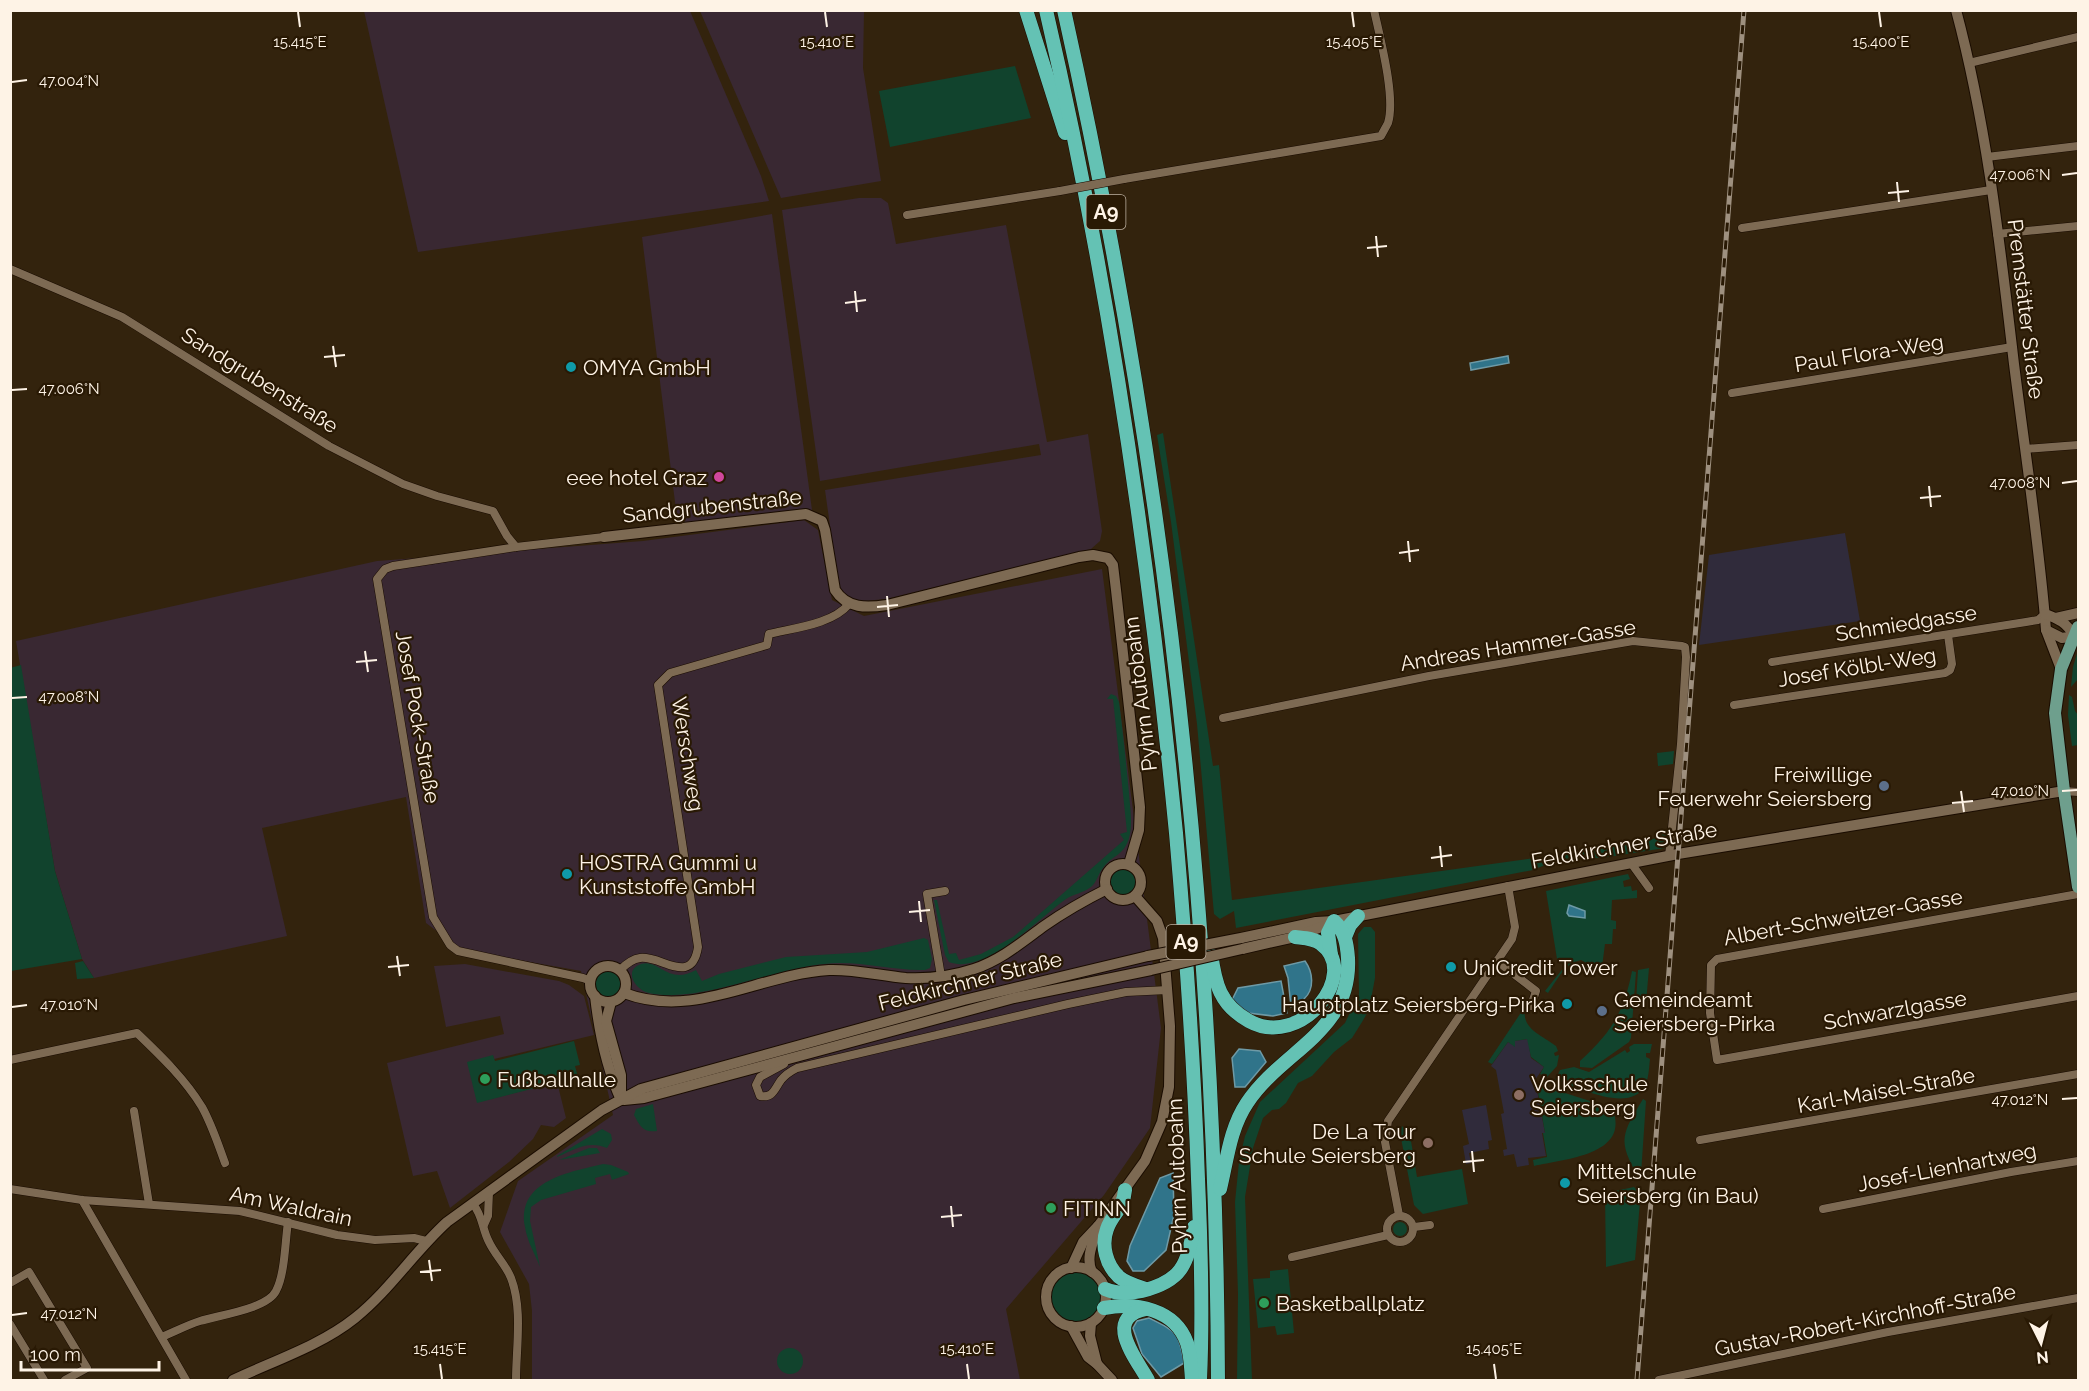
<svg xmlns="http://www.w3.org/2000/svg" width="2089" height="1391" viewBox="0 0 2089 1391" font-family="Raleway,sans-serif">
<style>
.commercial{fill:#392832}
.education{fill:#302b3b}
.green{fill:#11432d}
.water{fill:#30748a;stroke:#6e9aa6;stroke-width:1.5}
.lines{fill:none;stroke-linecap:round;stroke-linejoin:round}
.street-casing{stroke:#1a0c00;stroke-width:9}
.secondary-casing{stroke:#1a0c00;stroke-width:12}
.primary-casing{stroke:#1a0c00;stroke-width:14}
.highway-casing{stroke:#1a0c00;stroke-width:15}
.street{stroke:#7d6a53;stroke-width:8}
.secondary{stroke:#7d6a53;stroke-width:10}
.primary{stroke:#6e9f8d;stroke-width:12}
.highway{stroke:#64c2b4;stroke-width:14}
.rail-casing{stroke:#9e907f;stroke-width:5}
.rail{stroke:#291904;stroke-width:3;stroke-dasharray:9;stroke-linecap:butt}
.street-bridge-casing{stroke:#1a0c00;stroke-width:9;stroke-linecap:butt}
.secondary-bridge-casing{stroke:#1a0c00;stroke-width:12;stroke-linecap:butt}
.street-bridge{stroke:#7d6a53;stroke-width:8}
.secondary-bridge{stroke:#7d6a53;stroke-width:10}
.ticks{fill:none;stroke:#fef3e6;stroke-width:2}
.culture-dot{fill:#0f9aa8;stroke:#291904;stroke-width:2}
.hotel-dot{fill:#d1479c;stroke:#291904;stroke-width:2}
.service-dot{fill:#5c6f8a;stroke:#291904;stroke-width:2}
.leisure-dot{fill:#2e9e5b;stroke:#291904;stroke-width:2}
.education-dot{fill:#8d6e63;stroke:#291904;stroke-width:2}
.labels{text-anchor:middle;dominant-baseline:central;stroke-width:4.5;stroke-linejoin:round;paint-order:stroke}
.shield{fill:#291904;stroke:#beb2a2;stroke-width:1.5}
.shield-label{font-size:20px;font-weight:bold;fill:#fef3e6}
.street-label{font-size:21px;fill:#fef3e6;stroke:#291904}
.poi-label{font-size:21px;fill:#fef3e6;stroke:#291904;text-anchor:start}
.ticks-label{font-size:15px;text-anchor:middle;fill:#fef3e6;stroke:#291904;stroke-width:4.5;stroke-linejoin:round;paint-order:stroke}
</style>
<rect width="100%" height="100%" fill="#33230d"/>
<g class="commercial">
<polygon points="364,11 690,11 761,176 769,201 418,252"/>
<polygon points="700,11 864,11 863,68 881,181 781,198"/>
<polygon points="859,198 881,198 888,203 896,244 1006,225 1047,442 1088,434 1102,531 1100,541 1091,549 886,599 864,601 853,600 843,593 838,583 825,490 1041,455 1039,444 820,481 782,210"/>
<polygon points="772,214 812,510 678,526 642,237"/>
<polygon points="804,520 818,530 832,600 864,616 1102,569 1161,1028 1150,1128 1104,1195 1006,1309 1020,1380 532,1380 532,1311 529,1284 500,1232 518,1181 613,1115 581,971 462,950 426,923 406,797 262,828 287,936 94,978 82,959 55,871 16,641 377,561 643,541"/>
<polygon points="465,964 559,981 569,985 584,996 594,1035 494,1059 493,1056 478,1102 557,1082 566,1118 554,1127 541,1125 533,1139 509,1162 450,1208 437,1171 413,1176 387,1063 504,1034 500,1016 446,1027 434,966"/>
</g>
<g class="education">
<polygon points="1845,533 1860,621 1699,645 1709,555"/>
<polygon points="1528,1039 1531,1058 1544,1067 1535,1080 1545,1133 1542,1133 1546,1156 1528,1158 1529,1165 1517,1167 1514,1154 1504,1156 1503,1150 1507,1149 1501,1114 1504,1113 1496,1070 1491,1066 1508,1042 1515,1046 1514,1041"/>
<polygon points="1486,1105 1492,1140 1488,1141 1489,1149 1469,1153 1471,1163 1466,1164 1463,1146 1469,1144 1462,1110"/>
</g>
<g class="green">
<polygon points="1015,66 1031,118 890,147 879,91"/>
<polygon points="1163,433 1213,766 1219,765 1232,900 1642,843 1661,836 1665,831 1668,837 1665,848 1601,858 1570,858 1557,860 1533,870 1236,928 1234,911 1220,919 1214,914 1197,724 1171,522 1157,435"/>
<polygon points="2078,650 2078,679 2071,687 2073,667"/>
<polygon points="21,665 55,871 82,959 11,971 10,668"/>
<path d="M1111 694 1116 696 1119 702C1123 732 1126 762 1129 793 1130 807 1133 824 1129 838 1124 856 1112 855 1103 868 1098 874 1097 882 1091 887 1083 893 1074 894 1066 899 1040 917 985 976 949 962L945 955 934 900H937L949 954 956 953 959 960 981 954 1013 937 1124 840 1120 834 1127 832 1113 699H1107Z"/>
<polygon points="2069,695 2072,697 2075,711 2078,715 2078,745 2072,746 2068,715"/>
<polygon points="1674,751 1673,764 1658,766 1657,753"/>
<circle cx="1123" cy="882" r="13"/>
<path d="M1628 874 1630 879 1623 881 1624 887 1631 886 1632 891 1637 890V898L1612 900 1611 920 1616 921V929H1613L1612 944H1605L1602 967 1595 968 1596 966 1592 963 1590 965 1581 960C1564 964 1558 979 1548 993L1545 991 1565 966 1557 959 1546 891Z"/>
<polygon points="1364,927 1371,927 1375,932 1375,978 1369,1010 1362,1022 1352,1038 1334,1052 1312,1076 1298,1083 1286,1103 1279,1109 1272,1110 1263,1118 1253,1148 1245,1197 1252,1380 1237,1380 1238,1294 1235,1202 1239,1162 1245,1136 1260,1102 1345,1023 1359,994 1358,934"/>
<path d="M924 938 928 940 932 959 930 968 925 970C891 971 858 960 824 964 772 969 698 1004 649 993 635 990 623 970 641 964 659 958 668 986 696 970L702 981 719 974 786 957 867 952Z"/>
<polygon points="83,961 94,978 77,979 75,963"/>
<polygon points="1649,968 1646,1003 1636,1002 1638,970"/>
<circle cx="608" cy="984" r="13"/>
<path d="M1632 971 1636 972 1631 1038 1629 1042 1592 1068 1580 1067V1061C1611 1033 1624 1012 1632 971Z"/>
<path d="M1526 1005C1519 1028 1540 1034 1556 1046L1558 1051 1554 1053 1555 1056 1559 1055 1557 1066 1547 1077 1540 1074 1544 1067 1531 1057 1527 1039 1515 1041V1047L1508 1042 1492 1064 1488 1062Z"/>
<polygon points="574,1041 580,1065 575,1066 578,1077 477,1103 467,1062 493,1055 495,1061"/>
<path d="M1634 1044H1652L1650 1053H1646V1057L1650 1059C1649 1067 1649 1076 1646 1083 1633 1116 1578 1087 1555 1080L1560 1070 1574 1067 1589 1072 1625 1050 1627 1053 1630 1051 1629 1047Z"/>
<path d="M1543 1086 1612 1108C1632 1155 1564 1159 1534 1166L1533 1160 1547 1157 1543 1133H1545L1537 1087Z"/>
<path d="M1643 1099 1646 1101 1641 1174 1638 1176C1617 1140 1622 1134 1643 1099Z"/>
<path d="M653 1104 657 1131C643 1133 640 1126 634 1115L636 1109Z"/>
<polygon points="1402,1126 1410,1135 1417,1177 1462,1169 1468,1204 1423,1214 1414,1205 1400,1133"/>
<path d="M602 1129 611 1134 612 1140 607 1148C589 1140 575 1149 557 1157V1156Z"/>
<polygon points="589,1148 597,1148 600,1153 559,1160"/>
<path d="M603 1164 611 1165 628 1172 629 1174 612 1180 610 1174 595 1178 596 1184 541 1200 531 1207 530 1221 540 1267C535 1254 527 1241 525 1227 516 1180 571 1172 603 1164Z"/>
<polygon points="1634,1187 1638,1191 1640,1202 1635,1260 1606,1267 1605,1193"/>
<circle cx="1400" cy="1229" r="7"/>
<polygon points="1288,1269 1294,1333 1277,1335 1275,1326 1258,1328 1253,1279 1270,1278 1270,1271"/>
<circle cx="1076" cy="1297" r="25"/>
<circle cx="790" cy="1361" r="13"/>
</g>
<g class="water">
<polygon points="1508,356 1509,363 1471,370 1470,363"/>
<polygon points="1569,905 1585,911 1585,918 1569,916 1567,913"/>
<path d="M1305 961C1313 972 1315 989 1304 999 1301 1003 1295 1005 1291 1007L1288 978 1284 966Z"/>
<polygon points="1281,981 1287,1013 1273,1016 1248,1013 1232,1000 1238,988"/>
<polygon points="1239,1049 1260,1051 1266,1062 1245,1087 1235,1087 1232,1058"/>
<polygon points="1173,1173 1174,1215 1166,1250 1144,1271 1133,1271 1127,1261 1130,1246 1160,1178"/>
<path d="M1149 1318C1177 1332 1179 1332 1184 1363L1161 1377 1142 1354 1133 1328 1137 1321Z"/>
</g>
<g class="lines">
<defs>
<g id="street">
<polyline points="1969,63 2078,37"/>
<polyline points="1987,157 2078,146"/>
<path d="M1124 179 1381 136C1383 132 1386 127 1388 123 1396 97 1380 38 1374 10"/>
<polyline points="907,215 1060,191"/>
<polyline points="1742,228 1991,190"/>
<polyline points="1997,234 2078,226"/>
<polyline points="10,269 122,317 329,446 403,484 437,496 493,511 507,536 516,547"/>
<polyline points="1732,393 2012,347"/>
<polyline points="2025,449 2078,445"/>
<polyline points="1772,662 2026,622 2038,620 2045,614"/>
<polyline points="1734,705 1945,673 1950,670 1952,664 1948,635"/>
<polyline points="1223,718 1429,676 1633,641 1682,646 1685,647 1686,657 1681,744 1669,856"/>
<polyline points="2064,791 2078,792"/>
<polyline points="1631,863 1649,888"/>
<polyline points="2078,894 1717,959 1711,965 1710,1013 1717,1060 2078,996"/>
<polyline points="1497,961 1536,991 1531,1006"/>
<path d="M620 970C626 964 632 959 640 958 661 955 692 987 698 947L658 685 670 673 767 645 769 634C794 628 833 624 849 604"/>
<polyline points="941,976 927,894 945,891"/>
<polyline points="591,981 583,978 458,951 450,945 433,917 377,579 385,569 393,566 516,547 604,537"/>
<path d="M10 1060 137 1033C161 1056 185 1079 202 1107 212 1125 218 1144 225 1163"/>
<path d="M784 1064 760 1077 756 1085 760 1096C773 1098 774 1090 781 1080 786 1074 791 1071 797 1068L1068 1004 1126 992 1168 990"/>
<polyline points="134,1111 149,1204"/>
<polyline points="1700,1140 2078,1074"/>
<polyline points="10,1189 82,1200 240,1211 337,1235 375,1240 414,1238 426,1241"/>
<polyline points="82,1200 186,1380"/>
<path d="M473 1204C483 1216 482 1229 489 1242 495 1255 506 1265 511 1278 523 1309 516 1348 516 1380"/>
<polyline points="1823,1209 2011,1172 2078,1161"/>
<polyline points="1399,1215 1385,1142 1388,1121 1512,939 1515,927 1508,886"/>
<circle cx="1400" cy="1229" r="13"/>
<polyline points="484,1225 488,1216 489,1192"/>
<polyline points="1414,1227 1430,1225"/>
<polyline points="1292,1257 1388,1235"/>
<polyline points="10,1283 29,1272 87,1368 65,1380"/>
<polyline points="10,1324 44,1380"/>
<path d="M162 1337C174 1332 187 1325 200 1321 219 1315 267 1309 276 1291 285 1274 285 1242 288 1222"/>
<polyline points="1659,1380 1888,1332 2078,1298"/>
</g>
<g id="secondary">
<path d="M1956 10C1987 126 2000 245 2014 364 2025 452 2039 541 2046 630L2061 669"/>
<path d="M604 537 806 514 822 521 825 530 835 590C847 609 867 608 887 605L1079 557 1093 555 1108 558 1113 565 1116 590 1140 807 1139 830 1129 864"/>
<path d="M2045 614C2059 619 2067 623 2074 636L2062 638 2046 630"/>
<polyline points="2056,618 2078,613"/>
<circle cx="1123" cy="882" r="18"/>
<polyline points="1241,938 1316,922 1334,921 1678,854 2064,791"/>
<polyline points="1242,949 1295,937 1329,924"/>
<circle cx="608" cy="984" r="18"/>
<path d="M624 993C695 1020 759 974 829 970 855 969 881 976 906 978 929 979 953 976 974 969 1001 960 1022 942 1044 926 1064 912 1085 900 1107 889"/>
<path d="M595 996C599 1032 606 1067 621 1100"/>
<polyline points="611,1002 606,1021 621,1075 621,1097"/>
<polyline points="624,1100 644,1098 1014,998 1151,970"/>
<circle cx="1076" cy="1297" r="30"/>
<polyline points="1071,1268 1083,1242 1099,1225 1145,1161 1162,1122 1169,1087 1170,1026 1163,938 1157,921 1135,896"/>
<path d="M1092 1272C1085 1257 1094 1241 1098 1226"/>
<polyline points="1091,1323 1090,1336 1097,1364"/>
<polyline points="1071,1326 1088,1357 1097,1364 1112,1380"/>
<path d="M233 1380C273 1361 320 1346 355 1318 389 1291 414 1252 447 1222L602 1110 641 1089 964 1000 1148 956"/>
</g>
<polyline id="primary" points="2078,627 2061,669 2055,713 2064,791 2078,887"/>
<g id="highway">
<polyline points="1026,10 1065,133"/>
<path d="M1046 10C1109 281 1149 557 1176 833 1186 948 1194 1063 1198 1179 1201 1246 1203 1313 1200 1380"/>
<path d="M1064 10C1164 461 1216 919 1218 1380"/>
<polyline points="1345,937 1350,925 1358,916"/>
<path d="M1211 953C1215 984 1220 1005 1249 1021 1302 1050 1361 973 1321 944 1314 938 1303 938 1295 937"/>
<path d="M1220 1189C1227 1160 1230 1128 1247 1103 1282 1050 1352 1032 1348 958 1347 944 1345 931 1334 921L1328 933 1331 955"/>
<path d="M1125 1190C1123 1211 1113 1212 1107 1229 1101 1245 1106 1265 1119 1277 1126 1283 1137 1286 1146 1289"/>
<path d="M1105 1289C1117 1294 1129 1294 1142 1291 1182 1281 1187 1265 1194 1227"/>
<path d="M1104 1308C1136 1302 1175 1309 1187 1343 1191 1355 1191 1368 1192 1380"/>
<path d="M1146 1309C1102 1318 1136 1358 1148 1380"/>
</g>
</defs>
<use href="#street" class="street-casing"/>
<use href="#secondary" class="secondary-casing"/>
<use href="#primary" class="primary-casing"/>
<use href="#highway" class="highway-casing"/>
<use href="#street" class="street"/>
<use href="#secondary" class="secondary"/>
<use href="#primary" class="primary"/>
<use href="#highway" class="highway"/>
<defs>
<polyline id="rail" points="1637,1380 1744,10"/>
</defs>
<use href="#rail" class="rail-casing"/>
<use href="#rail" class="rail"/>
<defs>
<polyline id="street-bridge" points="1060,191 1124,179"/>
<g id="secondary-bridge">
<polyline points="1148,956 1241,938"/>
<polyline points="1151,970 1242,949"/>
</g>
</defs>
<use href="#street-bridge" class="street-bridge-casing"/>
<use href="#secondary-bridge" class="secondary-bridge-casing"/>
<use href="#street-bridge" class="street-bridge"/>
<use href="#secondary-bridge" class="secondary-bridge"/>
</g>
<path class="ticks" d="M298 12 300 27M825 12 827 27M1352 12 1354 27M1879 12 1881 27M12 82 27 80M2062 175 2077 173M1897 182 1899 202M1888 193 1909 191M1376 236 1378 257M1367 248 1387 246M855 291 857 312M845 303 866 300M333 346 336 367M324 357 345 355M12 390 27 389M2062 483 2077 481M1929 486 1931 507M1920 498 1941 496M1408 541 1410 562M1399 553 1419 550M887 596 889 617M877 607 898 605M365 651 368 672M356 662 377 660M12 698 27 697M1961 791 1964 812M2062 791 2077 790M1952 803 1973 801M1440 846 1442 867M1431 858 1452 855M919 901 921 922M909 912 930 910M397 956 400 976M388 967 409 965M12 1007 27 1005M2062 1099 2077 1098M1472 1151 1474 1172M1463 1162 1484 1160M951 1206 953 1227M941 1217 962 1215M429 1260 432 1281M420 1272 441 1270M12 1315 27 1313M440 1364 442 1379M967 1364 969 1379M1494 1364 1496 1379"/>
<g class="culture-dot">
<circle cx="571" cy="367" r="6"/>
<circle cx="567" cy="874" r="6"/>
<circle cx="1451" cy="967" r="6"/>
<circle cx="1567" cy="1004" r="6"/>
<circle cx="1565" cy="1183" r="6"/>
</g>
<circle class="hotel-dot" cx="719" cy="477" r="6"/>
<g class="service-dot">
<circle cx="1884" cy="786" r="6"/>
<circle cx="1602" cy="1011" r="6"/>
</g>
<g class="leisure-dot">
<circle cx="485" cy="1079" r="6"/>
<circle cx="1051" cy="1208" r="6"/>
<circle cx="1264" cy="1303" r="6"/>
</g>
<g class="education-dot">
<circle cx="1519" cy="1095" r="6"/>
<circle cx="1428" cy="1143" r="6"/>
</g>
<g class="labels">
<g class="shield">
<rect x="1086.5" y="195" width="39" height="34" rx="4.5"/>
<rect x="1166.5" y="925" width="39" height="34" rx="4.5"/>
</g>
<g class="shield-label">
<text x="1106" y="212">A9</text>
<text x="1186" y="942">A9</text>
</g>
<g class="street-label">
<text transform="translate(2026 309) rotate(83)">Premstätter Straße</text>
<text transform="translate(1869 353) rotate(-9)">Paul Flora-Weg</text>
<text transform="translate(260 380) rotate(32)">Sandgrubenstraße</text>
<text transform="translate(712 506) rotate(-6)">Sandgrubenstraße</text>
<text transform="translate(1906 623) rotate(-9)">Schmiedgasse</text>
<text transform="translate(1518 645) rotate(-9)">Andreas Hammer-Gasse</text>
<text transform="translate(1857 667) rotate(-9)">Josef Kölbl-Weg</text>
<text transform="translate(1140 694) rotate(-97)">Pyhrn Autobahn</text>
<text transform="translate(418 717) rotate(80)">Josef Pock-Straße</text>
<text transform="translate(688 754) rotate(81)">Werschweg</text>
<text transform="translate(1624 845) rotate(-10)">Feldkirchner Straße</text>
<text transform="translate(1843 917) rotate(-10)">Albert-Schweitzer-Gasse</text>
<text transform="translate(970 981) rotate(-14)">Feldkirchner Straße</text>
<text transform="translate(1895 1010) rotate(-10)">Schwarzlgasse</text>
<text transform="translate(1886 1090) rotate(-10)">Karl-Maisel-Straße</text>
<text transform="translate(1947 1167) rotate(-11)">Josef-Lienhartweg</text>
<text transform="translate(1177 1176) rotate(-92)">Pyhrn Autobahn</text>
<text transform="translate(291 1206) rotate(12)">Am Waldrain</text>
<text transform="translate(1865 1320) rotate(-11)">Gustav-Robert-Kirchhoff-Straße</text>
</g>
<g class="poi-label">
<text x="583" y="367">OMYA GmbH</text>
<text x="707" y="477" text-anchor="end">eee hotel Graz</text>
<text x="1872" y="774" text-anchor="end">Freiwillige<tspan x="1872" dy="24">Feuerwehr Seiersberg</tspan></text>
<text x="579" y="862">HOSTRA Gummi u<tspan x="579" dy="24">Kunststoffe GmbH</tspan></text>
<text x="1463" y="967">UniCredit Tower</text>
<text x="1614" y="999">Gemeindeamt<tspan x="1614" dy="24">Seiersberg-Pirka</tspan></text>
<text x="1555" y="1004" text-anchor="end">Hauptplatz Seiersberg-Pirka</text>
<text x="497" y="1079">Fußballhalle</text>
<text x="1531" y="1083">Volksschule<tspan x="1531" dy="24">Seiersberg</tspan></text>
<text x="1416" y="1131" text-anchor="end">De La Tour<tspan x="1416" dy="24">Schule Seiersberg</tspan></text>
<text x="1577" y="1171">Mittelschule<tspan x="1577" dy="24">Seiersberg (in Bau)</tspan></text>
<text x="1063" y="1208">FITINN</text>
<text x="1276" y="1303">Basketballplatz</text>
</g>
</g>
<g class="ticks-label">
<text x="300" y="47">15.415°E</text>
<text x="827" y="47">15.410°E</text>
<text x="1354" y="47">15.405°E</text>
<text x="1881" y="47">15.400°E</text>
<text x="69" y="86">47.004°N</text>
<text x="2020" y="180">47.006°N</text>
<text x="69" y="394">47.006°N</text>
<text x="2020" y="488">47.008°N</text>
<text x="69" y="702">47.008°N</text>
<text x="2020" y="796">47.010°N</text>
<text x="69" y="1010">47.010°N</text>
<text x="2020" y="1105">47.012°N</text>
<text x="69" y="1319">47.012°N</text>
<text x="440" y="1354">15.415°E</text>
<text x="967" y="1354">15.410°E</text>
<text x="1494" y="1354">15.405°E</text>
</g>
<rect width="2089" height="1391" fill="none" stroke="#fef3e6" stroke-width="24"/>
<g transform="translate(2041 1343) rotate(174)" stroke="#291904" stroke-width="4.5" paint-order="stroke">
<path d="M0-4.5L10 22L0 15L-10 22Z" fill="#fef3e6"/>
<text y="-9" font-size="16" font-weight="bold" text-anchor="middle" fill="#fef3e6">N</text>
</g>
<path d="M21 1361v9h138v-9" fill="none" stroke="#fef3e6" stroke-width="3"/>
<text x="30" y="1361" font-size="18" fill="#fef3e6" stroke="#291904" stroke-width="4.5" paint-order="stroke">100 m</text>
</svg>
